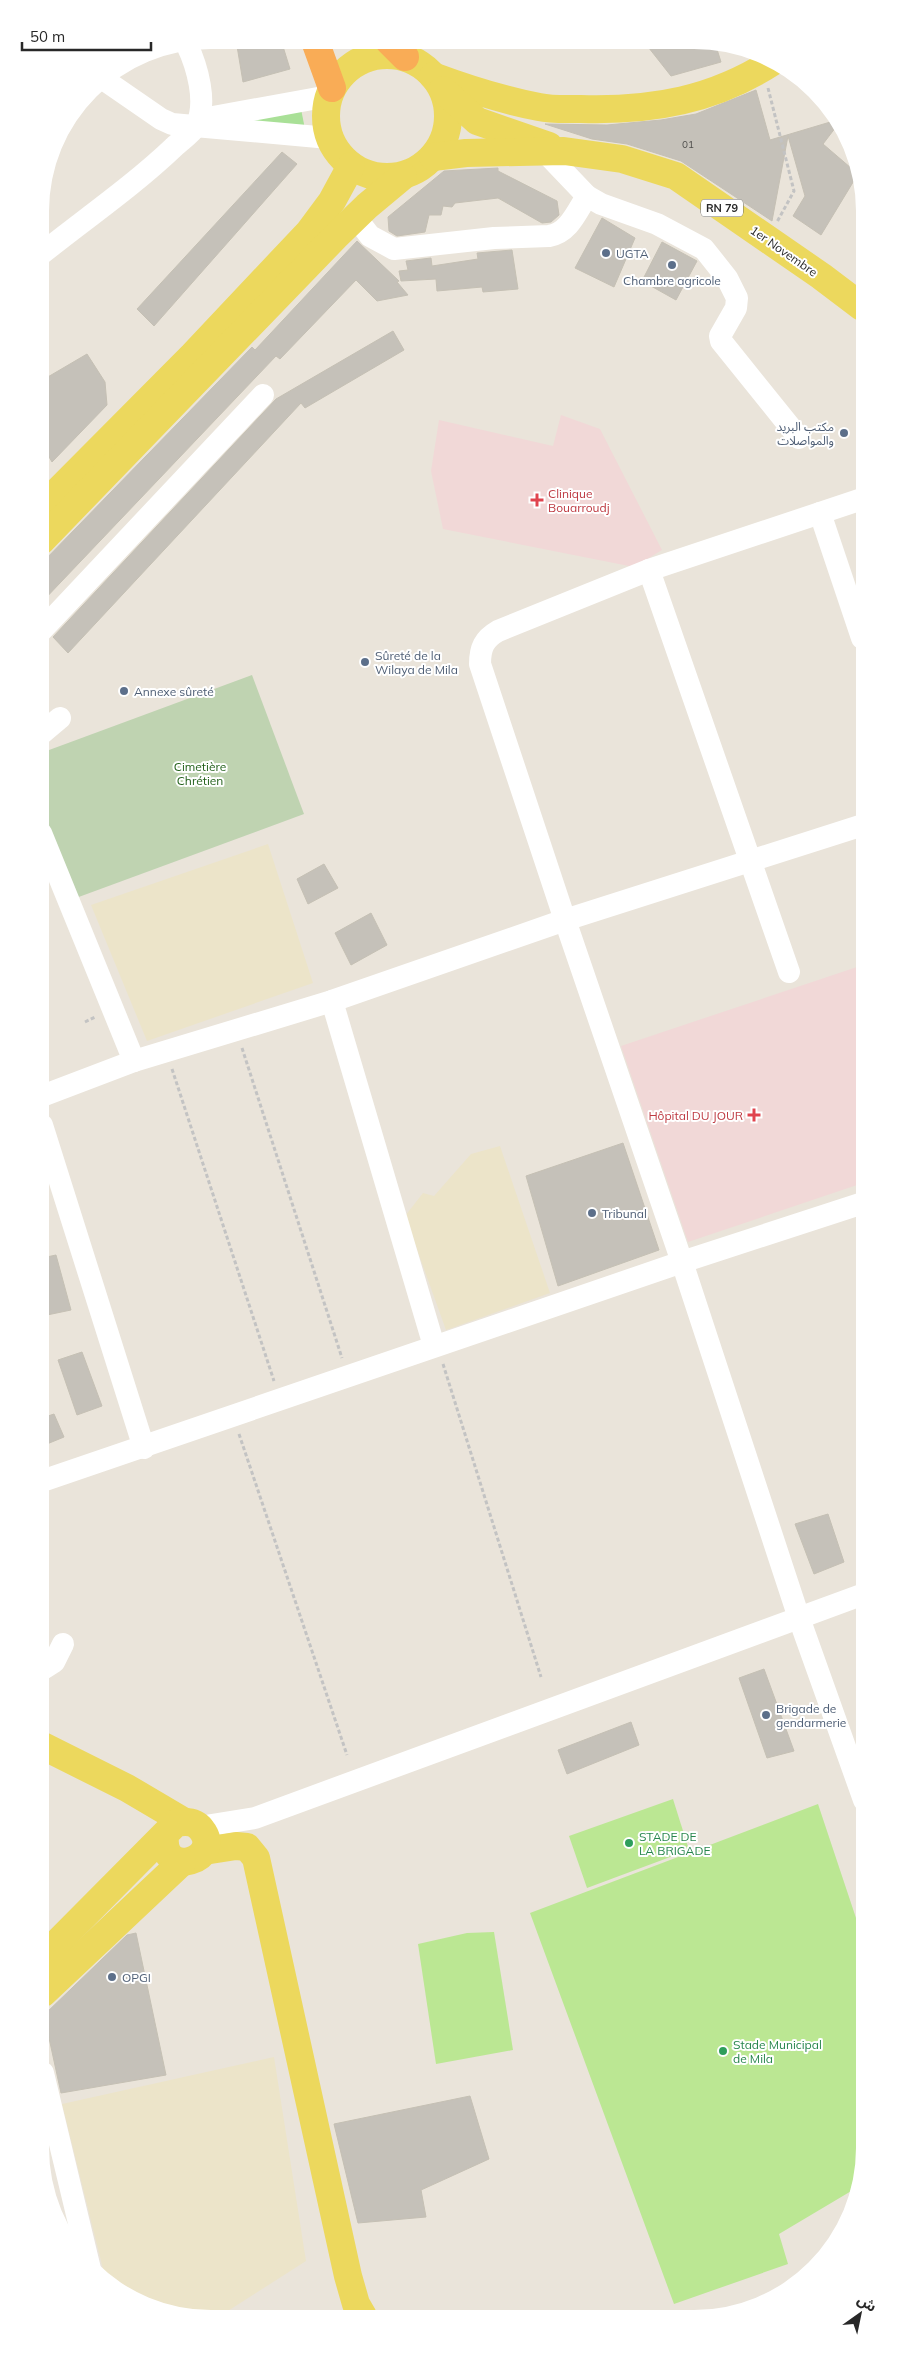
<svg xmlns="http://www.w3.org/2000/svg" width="905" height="2359" viewBox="0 0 905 2359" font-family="Mulish,'Noto Sans Arabic',sans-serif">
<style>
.education{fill:#ece4c9}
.medical{fill:#f1d8d7}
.green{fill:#a9e097}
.cemetery{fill:#bfd3b1}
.pitch{fill:#bbe793}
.building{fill:#c5c1b9;stroke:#c5c0b4}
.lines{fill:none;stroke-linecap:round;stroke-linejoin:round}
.path{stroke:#c3c3c3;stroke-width:3;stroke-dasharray:4 2.5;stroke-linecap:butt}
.minor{stroke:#fff;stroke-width:22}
.major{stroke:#ecd85d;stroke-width:28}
.highway{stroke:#f9ac56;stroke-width:28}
.service-dot{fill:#5c6f8a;stroke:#fff;stroke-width:2}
.health-dot{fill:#e0444e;stroke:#fff;stroke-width:2}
.leisure-dot{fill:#2e9e5b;stroke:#fff;stroke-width:2}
.labels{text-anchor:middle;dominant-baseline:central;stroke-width:4;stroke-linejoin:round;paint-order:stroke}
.number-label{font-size:10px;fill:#4f4e4c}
.shield{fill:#fff;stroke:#686868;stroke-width:1}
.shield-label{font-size:11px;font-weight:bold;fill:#282828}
.street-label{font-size:12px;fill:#282828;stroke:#fff}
.service-label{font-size:12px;fill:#4e5e75;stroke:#fff;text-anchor:start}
.health-label{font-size:12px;fill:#be3a42;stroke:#fff;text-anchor:start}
.park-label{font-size:12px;fill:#23611b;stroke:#fff}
.leisure-label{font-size:12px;fill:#27864d;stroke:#fff;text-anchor:start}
</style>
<rect width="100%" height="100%" fill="#eae4da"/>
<g class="education">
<polygon points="268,844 313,983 147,1041 91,905"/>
<polygon points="500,1146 550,1293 446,1330 405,1216 423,1193 434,1196 471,1154"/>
<polygon points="274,2057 306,2261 220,2316 177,2316 135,2301 106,2281 62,2104"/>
</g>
<g class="medical">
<polygon points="561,415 600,429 662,550 634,567 443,529 431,471 439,420 553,446"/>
<polygon points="863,965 863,1183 688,1242 621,1046"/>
</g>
<polygon class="green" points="300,104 306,134 217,126"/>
<polygon class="cemetery" points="252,675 304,814 76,898 41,804 41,753"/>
<g class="pitch">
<polygon points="673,1799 689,1850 587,1888 569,1836"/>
<polygon points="818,1804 864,1942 865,2160 858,2187 779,2234 788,2264 674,2304 530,1913"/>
<polygon points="494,1932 513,2050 436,2064 418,1944 467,1933"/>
</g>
<g class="building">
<polygon points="236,40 281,40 290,69 243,82"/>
<polygon points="645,43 715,43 721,62 671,76"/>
<polygon points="756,90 770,140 837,120 839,123 823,144 858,174 821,235 793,216 805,196 788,136 772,221 681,161 627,144 592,139 545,124 607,125 661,120 696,114"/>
<polygon points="282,152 297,164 154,326 137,309"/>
<polygon points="498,168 498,171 557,201 559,215 551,222 542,223 498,198 455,203 452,207 443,206 441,215 429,215 425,232 397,236 389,231 388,217 444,171"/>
<polygon points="602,218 635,238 614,287 575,268"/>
<polygon points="357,241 399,281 397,282 408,295 377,301 356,280 280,359 276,356 41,603 41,564 252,347 255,350"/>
<polygon points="662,242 697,261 676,300 642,281"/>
<polygon points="512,250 518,289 483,292 482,287 437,291 436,279 401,281 399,271 408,270 406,261 431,258 432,266 478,259 477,253"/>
<polygon points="393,331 404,350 305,408 301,403 68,653 53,637 276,399"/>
<polygon points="87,354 105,382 107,405 52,462 41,443 41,381"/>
<polygon points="324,864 338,888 308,904 297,879"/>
<polygon points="371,913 387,945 351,965 335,933"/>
<polygon points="623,1143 659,1250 558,1286 526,1176"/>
<polygon points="56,1255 71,1310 47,1315 42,1296 42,1258"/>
<polygon points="82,1352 102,1406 77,1415 58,1360"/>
<polygon points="54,1414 64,1437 42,1446 42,1418"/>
<polygon points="828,1514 844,1562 814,1574 795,1524"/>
<polygon points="764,1669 794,1751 767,1758 739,1678"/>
<polygon points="631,1722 639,1745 567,1774 558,1750"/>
<polygon points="136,1933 166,2075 61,2093 44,2015 127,1935"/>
<polygon points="470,2096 489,2159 421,2190 426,2217 358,2223 334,2124"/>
</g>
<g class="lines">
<g class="path">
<polyline points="768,88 794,191 777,222"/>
<polyline points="85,1022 95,1017"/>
<polyline points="242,1048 342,1358"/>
<polyline points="172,1069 274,1381"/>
<polyline points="443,1364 541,1677"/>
<polyline points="239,1434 347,1755"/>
</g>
<g class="minor">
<polyline points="103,79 161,119 172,124 329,138"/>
<polyline points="202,119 329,96"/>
<polyline points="545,152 587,196 601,204 657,224 704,249 727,278 737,298 736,308 720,336 721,341 799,438"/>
<path d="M356 218 370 236 394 249 494 238 549 236C569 233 577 211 587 196"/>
<path d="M40 255C85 219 133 186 174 147 180 141 192 133 196 126 208 103 197 66 187 45"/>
<path d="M862 499 649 570 498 631C484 639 480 648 480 664L565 920 682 1262 799 1618 864 1800"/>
<polyline points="820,513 862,638"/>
<polyline points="649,570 789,972"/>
<polyline points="41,631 263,395"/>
<polyline points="41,734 60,718"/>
<polyline points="41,833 134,1061"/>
<polyline points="332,1001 434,1346"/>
<polyline points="42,1096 134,1061 332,1001 565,920 863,825"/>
<polyline points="42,1125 144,1448"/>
<polyline points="42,1481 682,1262 863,1203"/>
<polyline points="43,1669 54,1662 63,1644"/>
<polyline points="199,1827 255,1818 864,1594"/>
<polyline points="43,2073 90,2269"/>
</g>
<g class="major">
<circle cx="387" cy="116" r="61"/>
<path d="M433 76C468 89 503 100 539 107 553 110 568 109 581 109 653 111 714 100 774 61"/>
<polyline points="443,90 477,121 549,146"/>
<polyline points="433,157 466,153 564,151 622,159 676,176 821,276 862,307"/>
<polyline points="41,508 193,355 309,232 332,201 351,166"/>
<polyline points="41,541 335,237 367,206 403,176"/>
<polyline points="43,1746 127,1788 183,1821"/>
<polyline points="204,1851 236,1846 247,1847 256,1858 348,2276 356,2304 363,2316"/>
<path d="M43 1957 176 1823C186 1821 195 1821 201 1829 225 1859 161 1881 165 1836"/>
<polyline points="43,1993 182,1862"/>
</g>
<g class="highway">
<polyline points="315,41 332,88"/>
<polyline points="389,41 405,57"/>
</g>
</g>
<g class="service-dot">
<circle cx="606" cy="253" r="5"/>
<circle cx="672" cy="265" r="5"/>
<circle cx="844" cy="433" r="5"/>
<circle cx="365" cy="662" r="5"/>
<circle cx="124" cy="691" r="5"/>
<circle cx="592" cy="1213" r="5"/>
<circle cx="766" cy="1715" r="5"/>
<circle cx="112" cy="1977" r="5"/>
</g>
<g class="health-dot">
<path d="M534.5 492.5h5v5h5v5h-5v5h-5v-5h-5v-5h5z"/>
<path d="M751.5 1107.5h5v5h5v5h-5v5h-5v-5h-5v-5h5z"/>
</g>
<g class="leisure-dot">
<circle cx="629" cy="1843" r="5"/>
<circle cx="723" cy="2051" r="5"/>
</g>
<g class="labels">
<g class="number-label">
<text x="688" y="144">01</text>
</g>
<rect class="shield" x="701" y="199.5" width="42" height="17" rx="4"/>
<g class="shield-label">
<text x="722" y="208">RN 79</text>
</g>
<g class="street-label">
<text transform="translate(784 251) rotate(35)">1er Novembre</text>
</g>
<g class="service-label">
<text x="616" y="253">UGTA</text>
<text x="672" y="280" text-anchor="middle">Chambre agricole</text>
<text x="834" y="426" text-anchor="end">مكتب البريد<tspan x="834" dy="14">والمواصلات</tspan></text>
<text x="375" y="655">Sûreté de la<tspan x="375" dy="14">Wilaya de Mila</tspan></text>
<text x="134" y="691">Annexe sûreté</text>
<text x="602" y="1213">Tribunal</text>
<text x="776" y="1708">Brigade de<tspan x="776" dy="14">gendarmerie</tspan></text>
<text x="122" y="1977">OPGI</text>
</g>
<g class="health-label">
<text x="548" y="493">Clinique<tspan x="548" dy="14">Bouarroudj</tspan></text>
<text x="743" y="1115" text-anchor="end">Hôpital DU JOUR</text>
</g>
<g class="park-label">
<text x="200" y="766">Cimetière<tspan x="200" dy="14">Chrétien</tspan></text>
</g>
<g class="leisure-label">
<text x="639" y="1836">STADE DE<tspan x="639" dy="14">LA BRIGADE</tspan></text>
<text x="733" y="2044">Stade Municipal<tspan x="733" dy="14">de Mila</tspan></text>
</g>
</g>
<path d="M0 0H905V2359H0ZM211 49H694A162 162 0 0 1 856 211V2148A162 162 0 0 1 694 2310H211A162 162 0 0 1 49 2148V211A162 162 0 0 1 211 49Z" fill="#fff" fill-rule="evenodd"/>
<g transform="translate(860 2314) rotate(33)" stroke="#ffffff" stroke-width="4" paint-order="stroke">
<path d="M0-4L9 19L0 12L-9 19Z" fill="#282828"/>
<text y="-8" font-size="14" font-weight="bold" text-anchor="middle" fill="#282828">ش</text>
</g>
<path d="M22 42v8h129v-8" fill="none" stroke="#282828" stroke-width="2.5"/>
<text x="30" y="42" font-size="15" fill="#282828" stroke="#ffffff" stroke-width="4" paint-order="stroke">50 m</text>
</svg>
